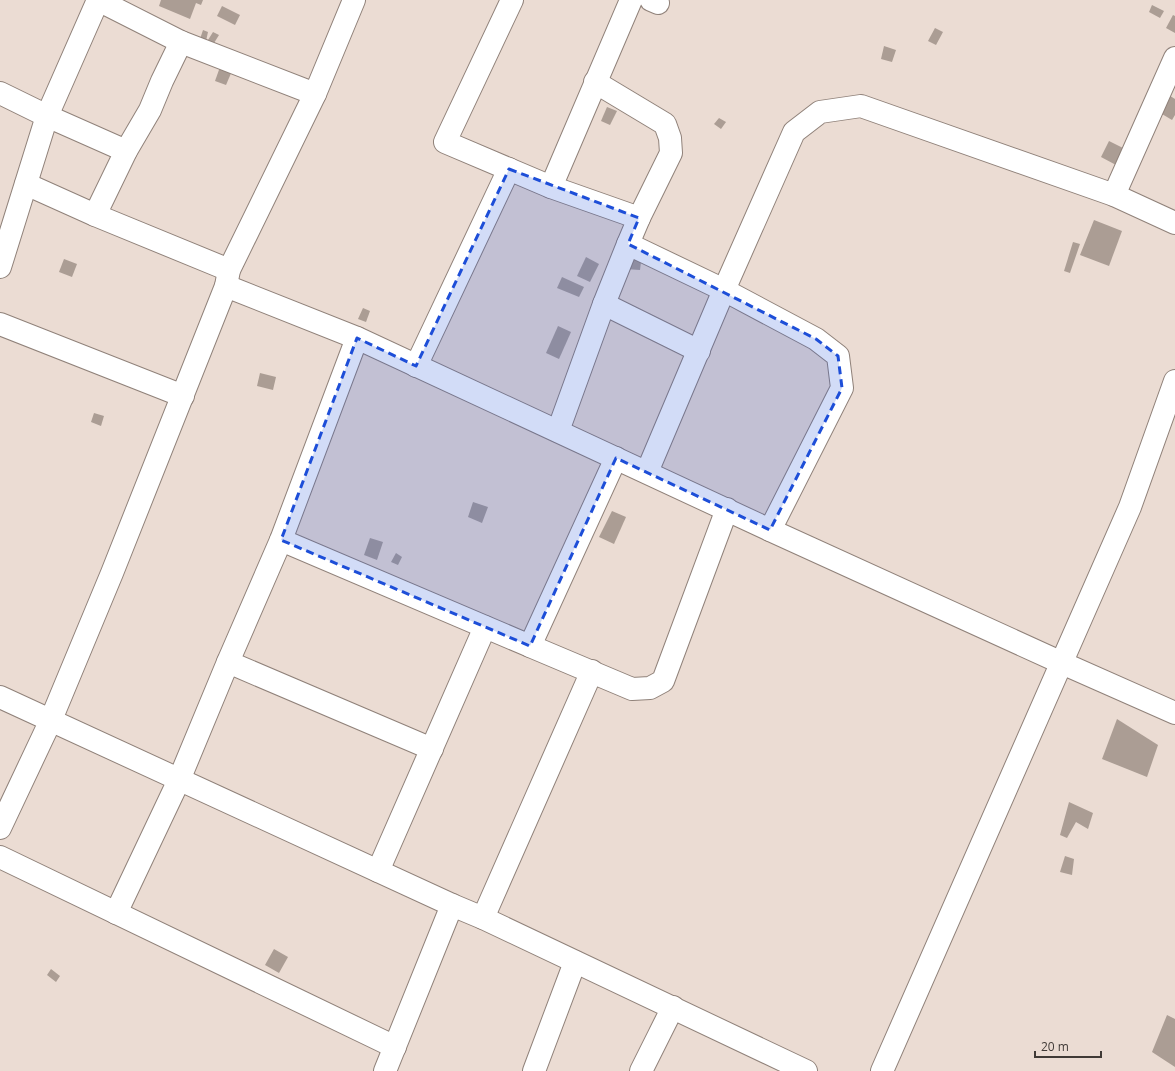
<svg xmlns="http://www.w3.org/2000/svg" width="1175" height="1071" viewBox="0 0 1175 1071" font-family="'Open Sans',sans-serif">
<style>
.building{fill:#ab9d94}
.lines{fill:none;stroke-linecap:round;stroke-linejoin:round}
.street-casing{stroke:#90827a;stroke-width:24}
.street{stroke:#fff;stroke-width:22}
.marked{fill:#1d4ed8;fill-opacity:0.2;stroke:#1d4ed8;stroke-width:3;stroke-dasharray:8 5;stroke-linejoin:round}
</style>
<rect width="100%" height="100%" fill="#ebdcd3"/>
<g class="building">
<polygon points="161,0 203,0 201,5 196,3 190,19 159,6"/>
<polygon points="1152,5 1164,11 1160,18 1149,12"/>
<polygon points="222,6 240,15 235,25 217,16"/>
<polygon points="1173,15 1175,16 1175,33 1166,28"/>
<polygon points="935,28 943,32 936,45 928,41"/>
<polygon points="203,30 208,32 206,41 200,39"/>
<polygon points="213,32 219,35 214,43 208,40"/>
<polygon points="884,46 896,50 892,62 881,59"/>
<polygon points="220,67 232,71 226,85 215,81"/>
<polygon points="1167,94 1175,99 1175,115 1172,120 1157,111"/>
<polygon points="607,107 617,111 610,125 601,121"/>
<polygon points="719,118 726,122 721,129 714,124"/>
<polygon points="1109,141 1125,149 1116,165 1101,157"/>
<polygon points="1094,220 1122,231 1109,266 1080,255"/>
<polygon points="1073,242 1080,244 1070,273 1064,271"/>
<polygon points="626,252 642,254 640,270 625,269"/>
<polygon points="586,257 599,264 590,282 577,276"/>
<polygon points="64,259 77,264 72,277 59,272"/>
<polygon points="562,277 584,287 579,297 557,288"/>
<polygon points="363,308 370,311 366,322 358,319"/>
<polygon points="558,326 571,332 559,359 546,353"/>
<polygon points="260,373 276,377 273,390 257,386"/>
<polygon points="94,413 104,416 101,426 91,422"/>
<polygon points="473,502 488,507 482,523 468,517"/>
<polygon points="612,511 626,517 614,544 599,537"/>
<polygon points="370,538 383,542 377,560 364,555"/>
<polygon points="396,553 402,557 398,565 391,562"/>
<polygon points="1117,719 1158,745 1147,777 1102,759"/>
<polygon points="1069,802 1093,813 1088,829 1076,822 1067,838 1060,835"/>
<polygon points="1065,856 1074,859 1072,875 1060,872"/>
<polygon points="274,949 288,957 279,973 265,965"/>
<polygon points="51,969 60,976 56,982 47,975"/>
<polygon points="1167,1015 1175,1019 1175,1067 1152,1052"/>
</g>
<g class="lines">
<defs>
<g id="street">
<polyline points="98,0 181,42 315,94"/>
<polyline points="512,0 445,142 551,187 639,218"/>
<polyline points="651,0 658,3"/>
<polyline points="181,42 162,81 150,110 126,151 95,215 229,270"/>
<polyline points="0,93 47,116 126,151"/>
<polyline points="26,184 95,215"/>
<polyline points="551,187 631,0"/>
<polyline points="1114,195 1175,58"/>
<polyline points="628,244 724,290 816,339 838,356 842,388 770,530"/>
<polyline points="0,267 47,116 98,0"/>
<polyline points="226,286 357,338 770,530 1062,663 1175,713"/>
<polyline points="604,304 699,351"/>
<polyline points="0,324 183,396"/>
<polyline points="416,366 509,169"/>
<polyline points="558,431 604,304 628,244 639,218 671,153 670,138 665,124 595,82"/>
<polyline points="647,472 724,290 794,132 820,112 861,106 1114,195 1175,223"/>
<polyline points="281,540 530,646 616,458"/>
<polyline points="530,646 632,689 650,688 663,681 727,509"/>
<polyline points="228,662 432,749"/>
<polyline points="0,697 452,905 483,918 806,1071"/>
<polyline points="0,828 50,722 112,573 226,286 229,270 315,94 354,0"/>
<polyline points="0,857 395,1047"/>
<polyline points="378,871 485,627"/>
<polyline points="116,913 179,780 228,662 281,540 357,338"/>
<polyline points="483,918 592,671"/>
<polyline points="385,1071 452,905"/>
<polyline points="534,1071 575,962"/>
<polyline points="641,1071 673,1007"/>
<polyline points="882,1071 1130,507 1175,381"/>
</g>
</defs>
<use href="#street" class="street-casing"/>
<use href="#street" class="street"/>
</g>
<path class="marked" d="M509 169 639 218 628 244 816 339 838 356 842 388 770 530 616 458 530 646 281 540 357 338 416 366Z"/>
<path d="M1035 1051v6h66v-6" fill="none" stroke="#403a36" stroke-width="2"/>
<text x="1041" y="1051" font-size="12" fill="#403a36" stroke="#ebdcd3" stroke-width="3" paint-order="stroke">20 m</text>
</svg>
